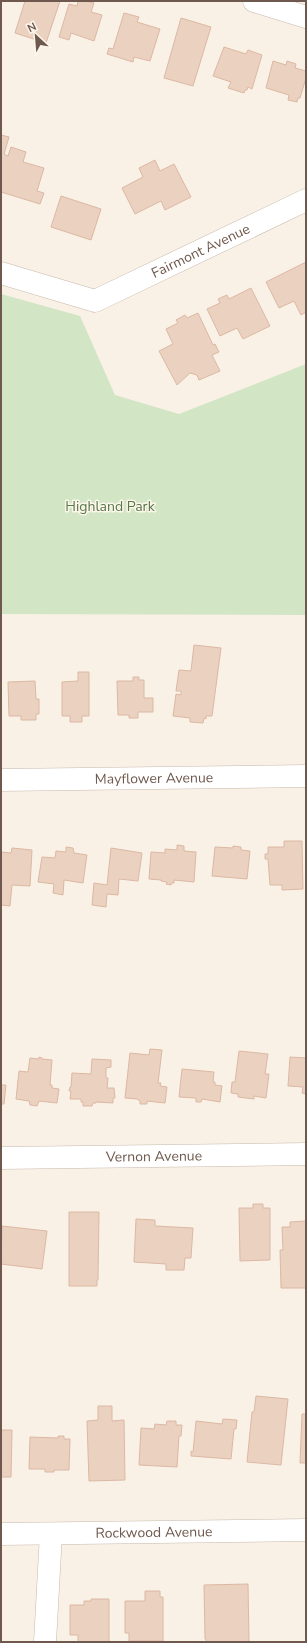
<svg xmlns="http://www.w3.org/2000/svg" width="307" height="1643" viewBox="0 0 307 1643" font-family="'Nunito Sans',sans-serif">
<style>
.green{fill:#d2e5c5}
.building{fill:#ebd1c0;stroke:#dcb8a3}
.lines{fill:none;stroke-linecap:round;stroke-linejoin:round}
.minor-casing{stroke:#c9b9ad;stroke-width:23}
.minor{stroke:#fff;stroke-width:22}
.labels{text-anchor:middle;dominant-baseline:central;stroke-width:3;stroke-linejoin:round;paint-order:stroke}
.street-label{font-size:14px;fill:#6f594e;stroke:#fdf6eb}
.park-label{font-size:14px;fill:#58794a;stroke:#fdf6eb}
</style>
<rect width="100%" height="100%" fill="#f9f1e5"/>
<polygon class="green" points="1,294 80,316 115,395 179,414 306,364 306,615 1,614"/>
<g class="building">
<polygon points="25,1 60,1 46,43 15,33"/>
<polygon points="78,1 86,1 94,3 91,12 102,15 94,41 71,33 69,40 59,37 69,4 77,6"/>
<polygon points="124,13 139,17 137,22 160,29 150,61 134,57 133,62 107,54 109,48 113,49"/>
<polygon points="181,18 211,27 193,86 164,78"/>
<polygon points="224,47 246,54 248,50 262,55 252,89 248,87 247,90 245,90 244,93 228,88 231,82 213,76"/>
<polygon points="273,61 286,65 287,61 296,64 295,68 306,71 306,78 300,98 298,98 297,102 288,100 289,95 266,88"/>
<polygon points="1,135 9,137 4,154 8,156 11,147 26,152 23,162 44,168 37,191 44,193 40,204 1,192"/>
<polygon points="155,160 160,171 174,164 191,197 165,210 161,201 135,214 122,188 143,177 139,168"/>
<polygon points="61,196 101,209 91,240 51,227"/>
<polygon points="306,262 306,312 301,315 294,301 279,308 266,282"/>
<polygon points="251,288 270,326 243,339 237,328 220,336 207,309 220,303 218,299 227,295 229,299"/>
<polygon points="198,313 213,345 215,344 219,352 212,355 220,371 199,380 197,375 190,373 177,385 159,351 173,344 166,329 178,323 176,320 185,315 187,318"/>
<polygon points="194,645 221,648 212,716 206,716 206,719 204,718 203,723 190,722 190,718 173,716 176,694 181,695 181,691 176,691 179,670 191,671"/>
<polygon points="78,672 89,672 89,716 82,716 82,722 70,722 70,716 62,716 62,682 78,681"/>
<polygon points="133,677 139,677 139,680 144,680 144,698 153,698 153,712 138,712 138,718 129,718 129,715 118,715 117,681 133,681"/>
<polygon points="35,681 36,699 39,699 39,714 36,714 36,720 21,720 21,716 9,716 8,682"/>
<polygon points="284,841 302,841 303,889 282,890 282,885 270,885 268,859 265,859 265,854 268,854 268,847 284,847"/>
<polygon points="177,845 184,846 184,851 196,852 194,882 174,880 174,883 171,883 171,885 166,884 167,882 161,881 161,880 149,879 151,852 165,853 165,849 177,850"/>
<polygon points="233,846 241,847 241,850 250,851 247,879 212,876 215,847 233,848"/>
<polygon points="66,847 73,848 74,853 87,855 83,883 64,880 63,895 53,893 54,884 38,882 42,857 55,858 56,851 66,852"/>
<polygon points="12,848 32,850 30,886 12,885 10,906 1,905 1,852 11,853"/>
<polygon points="111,848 142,853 138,881 119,879 118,895 107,894 106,907 92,905 94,883 107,885"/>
<polygon points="150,1049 162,1050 158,1083 161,1083 160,1086 167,1087 165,1103 147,1101 147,1104 140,1104 140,1101 137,1099 125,1098 130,1053 149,1055"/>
<polygon points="239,1051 268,1054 265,1074 269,1074 266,1098 254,1096 254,1099 238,1097 238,1094 231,1093 232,1082 235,1082"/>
<polygon points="39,1057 42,1058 42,1059 52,1060 50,1085 52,1085 52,1088 59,1089 57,1103 39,1101 37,1106 30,1105 29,1101 16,1099 19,1071 28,1072 30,1058 39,1059"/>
<polygon points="290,1057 306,1058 306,1094 302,1093 303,1087 288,1086"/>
<polygon points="92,1059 111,1060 111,1067 106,1068 106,1078 108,1078 107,1088 114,1088 115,1098 113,1098 113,1103 96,1102 96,1103 93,1103 92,1106 83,1106 83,1102 81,1102 81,1099 70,1099 71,1091 69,1091 70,1087 71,1087 72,1073 91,1074"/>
<polygon points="182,1069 214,1072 213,1082 215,1082 215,1085 222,1086 220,1102 202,1099 201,1102 196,1102 196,1098 179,1097"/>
<polygon points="1,1085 6,1085 4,1104 1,1104"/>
<polygon points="253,1204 263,1204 263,1208 270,1208 270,1260 240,1261 239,1208 253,1208"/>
<polygon points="69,1212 99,1212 98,1280 97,1280 97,1286 69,1286"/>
<polygon points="136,1219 155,1220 155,1226 193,1228 191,1258 185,1258 184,1270 166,1270 166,1264 134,1262"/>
<polygon points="306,1221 306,1288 281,1288 280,1250 283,1250 282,1227 290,1227 290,1222"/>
<polygon points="2,1226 47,1231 42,1269 1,1264"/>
<polygon points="256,1396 288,1399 281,1465 247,1462 252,1412 254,1412"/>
<polygon points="98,1406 112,1406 112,1421 124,1420 125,1480 89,1481 87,1421 98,1420"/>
<polygon points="302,1414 306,1414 306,1463 300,1463"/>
<polygon points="223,1419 237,1420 236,1429 234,1429 231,1459 191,1456 191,1451 193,1452 196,1421 222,1424"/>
<polygon points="167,1421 176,1421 176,1425 182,1425 181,1436 179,1436 177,1467 139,1465 141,1428 154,1429 155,1424 166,1425"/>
<polygon points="1,1430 12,1430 11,1477 1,1477"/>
<polygon points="58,1436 64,1436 64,1439 70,1439 69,1470 54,1470 54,1472 45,1472 45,1469 29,1469 30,1437 58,1438"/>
<polygon points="248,1584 249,1642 206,1642 206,1639 205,1639 204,1585"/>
<polygon points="145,1591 160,1591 160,1597 163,1597 163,1641 129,1641 129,1633 125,1633 125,1601 145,1601"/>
<polygon points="91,1599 109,1599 109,1642 78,1642 78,1635 70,1635 70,1605 84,1605 84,1601 91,1601"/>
</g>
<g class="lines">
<defs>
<g id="minor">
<polyline points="254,1 306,17"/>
<path id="s1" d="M1 273 95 301 306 200"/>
<path id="s2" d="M1 780 306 776"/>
<path id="s3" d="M1 1158 306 1154"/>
<path id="s4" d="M1 1534 306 1530"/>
<polyline points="45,1642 51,1534"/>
</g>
</defs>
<use href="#minor" class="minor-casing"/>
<use href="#minor" class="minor"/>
</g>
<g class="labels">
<g class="street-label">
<text stroke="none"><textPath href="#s1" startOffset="215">Fairmont Avenue</textPath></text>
<text stroke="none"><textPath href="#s2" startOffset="153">Mayflower Avenue</textPath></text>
<text stroke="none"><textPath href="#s3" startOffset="153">Vernon Avenue</textPath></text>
<text stroke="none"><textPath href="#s4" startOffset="153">Rockwood Avenue</textPath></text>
</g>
<g class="park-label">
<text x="110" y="506">Highland Park</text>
</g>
</g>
<rect width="307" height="1643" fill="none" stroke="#6f594e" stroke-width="4"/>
<g transform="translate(36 36) rotate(334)" stroke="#fdf6eb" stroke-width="3" paint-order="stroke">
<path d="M0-3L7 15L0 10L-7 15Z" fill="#6f594e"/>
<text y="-6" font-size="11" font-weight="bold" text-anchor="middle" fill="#6f594e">N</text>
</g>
</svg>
